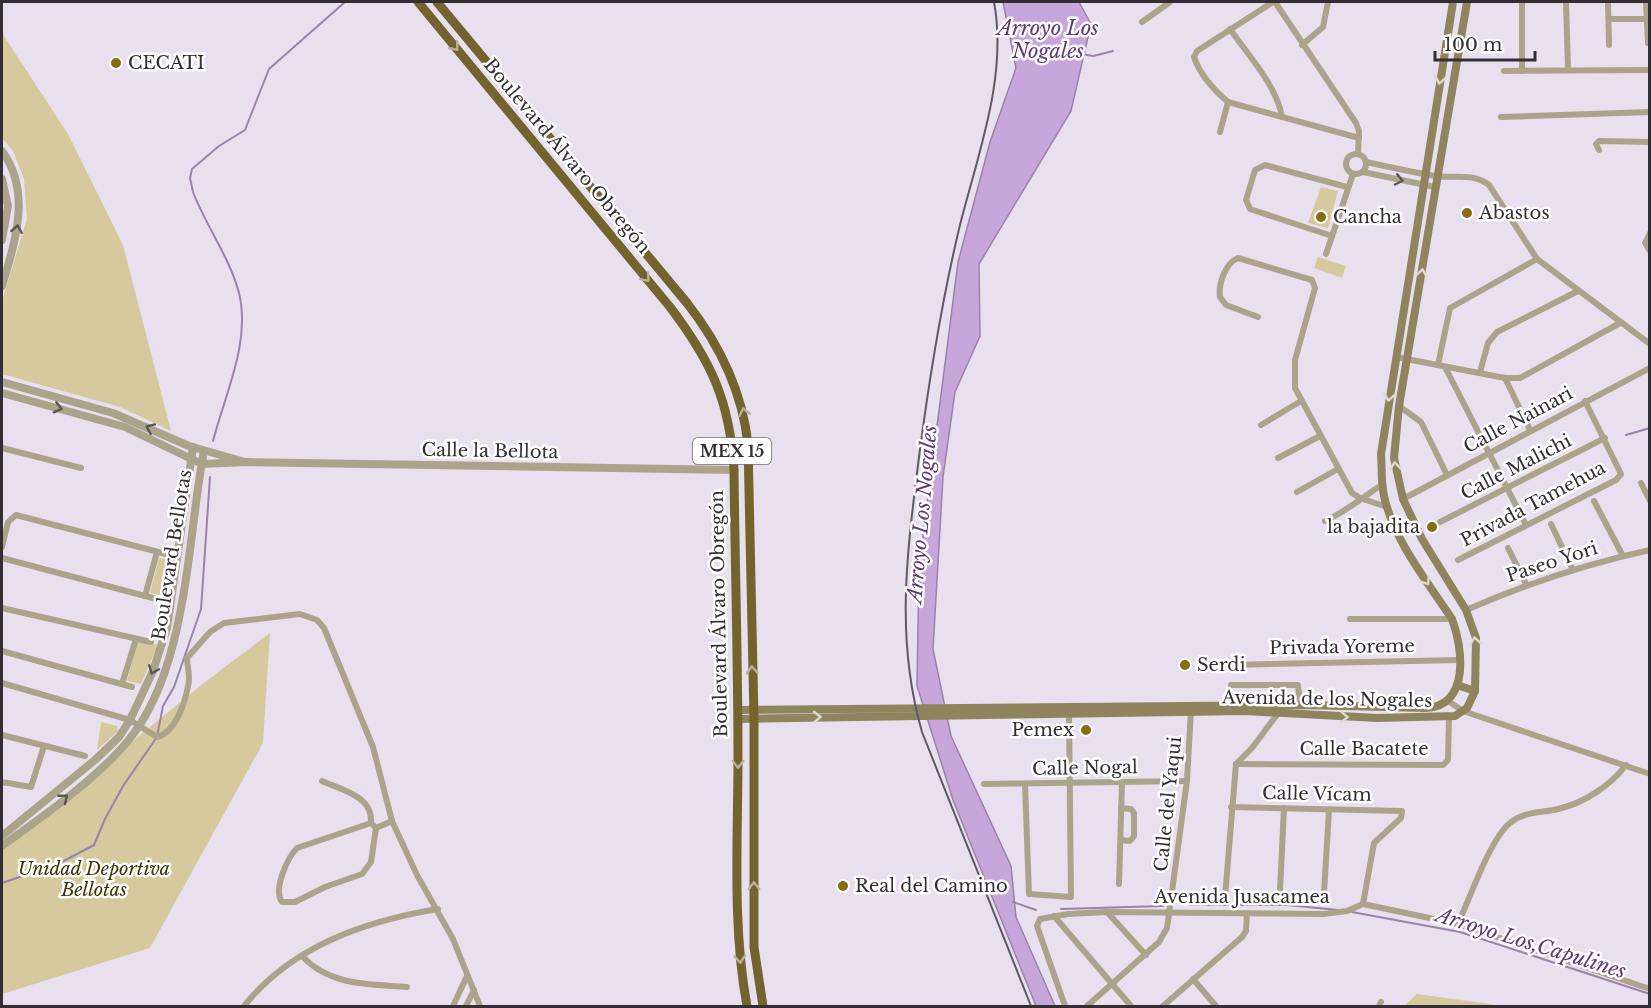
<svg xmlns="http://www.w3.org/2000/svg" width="1651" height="1008" viewBox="0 0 1651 1008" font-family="'Libre Baskerville',serif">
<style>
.green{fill:#d6c99e}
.water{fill:#c7a6db;stroke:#9a82a9;stroke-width:1.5}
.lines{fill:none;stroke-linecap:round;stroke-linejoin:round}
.stream{stroke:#9a82a9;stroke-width:2}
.minor{stroke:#aba38a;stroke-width:6}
.tertiary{stroke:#aba38a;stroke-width:8}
.secondary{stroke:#8f845d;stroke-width:8}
.trunk{stroke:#72642c;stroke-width:9}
.rail{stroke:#5f5962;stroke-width:2}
.oneway{stroke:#b8b296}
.oneway2{stroke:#dddace}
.oneway3{stroke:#5c5752}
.poi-dot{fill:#866e0d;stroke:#fff;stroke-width:2}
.labels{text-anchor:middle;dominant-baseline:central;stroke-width:5;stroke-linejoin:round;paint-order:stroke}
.shield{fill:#fff;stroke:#706d71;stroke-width:1.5}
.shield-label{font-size:16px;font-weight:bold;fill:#322e34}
.poi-label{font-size:18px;fill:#322e34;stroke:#fff;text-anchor:start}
.street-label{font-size:18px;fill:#322e34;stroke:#fff}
.park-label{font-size:18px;font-style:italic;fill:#3f3200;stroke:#fff}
.water-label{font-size:20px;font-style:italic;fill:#623879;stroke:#fff}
</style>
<rect width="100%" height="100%" fill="#e9e0ef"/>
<g class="green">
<polygon points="2,33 68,134 123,245 171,431 120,407 2,374 2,301 27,219 24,179 13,151 2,138"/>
<polygon points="1321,187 1338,191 1328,228 1308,223"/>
<polygon points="1318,257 1346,266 1342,278 1314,268"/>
<polygon points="159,558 174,560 167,596 150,593"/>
<polygon points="270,633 263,743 150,948 2,994 2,848 205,682"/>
<polygon points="138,639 158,645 141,684 127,681"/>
<polygon points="101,722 117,726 118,731 97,750"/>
<polygon points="1417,994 1497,1005 1500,1006 1404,1006"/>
</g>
<polygon class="water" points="1003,2 1079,2 1091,24 1071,111 979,264 980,336 955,392 943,477 933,649 951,736 1011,866 1016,917 1055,1006 1036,1006 953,800 917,686 919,567 958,262 990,142 1016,68"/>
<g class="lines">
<g class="stream">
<polyline points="1081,54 1093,56 1113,51"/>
<polyline points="1626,435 1650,428"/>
<path d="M213 441C225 394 251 342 239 293 230 258 206 226 193 192L190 178 192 169 219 146 245 130 269 69 345 2"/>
<polyline points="2,883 58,864 94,845 105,819 123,786 157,737 163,706 174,687 201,609 210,477"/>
<polyline points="1013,902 1036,910"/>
<polyline points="1189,905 1287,905 1338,910"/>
<polyline points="1061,909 1163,906"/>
<polyline points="1352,912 1460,932 1650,994"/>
</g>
<g class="minor">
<path d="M1273 2 1197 51 1194 57C1200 75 1214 90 1228 102L1359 138"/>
<polyline points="1275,2 1356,123 1359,131 1358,154"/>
<polyline points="1522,2 1522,71"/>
<polyline points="1566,2 1568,70"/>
<polyline points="1608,2 1609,45"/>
<polyline points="1646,2 1648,43"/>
<polyline points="1609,19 1649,19"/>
<polyline points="1142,22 1170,2"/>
<path d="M1230 29C1248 55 1277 86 1282 117"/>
<polyline points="1302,45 1323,27 1328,2"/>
<polyline points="1504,71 1650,70"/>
<polyline points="1501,117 1650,112"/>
<polyline points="1220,132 1228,102"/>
<polyline points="1599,150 1596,144 1599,141 1650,142"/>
<circle cx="1356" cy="164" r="10"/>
<path d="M1366 162C1389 167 1412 172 1435 176 1454 179 1472 172 1489 185L1537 259 1650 344"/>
<polyline points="1363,172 1435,187"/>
<polyline points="1650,233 1645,243 1650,251"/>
<polyline points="1332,236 1250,209 1246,200 1255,170 1265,165 1347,187"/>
<polyline points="1326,254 1353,174"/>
<path d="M1258 317 1226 305 1220 297C1218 285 1225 263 1238 258L1312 280 1315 288 1295 360V388L1352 493 1360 498 1387 507"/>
<polyline points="1396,357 1505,378 1520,378 1620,323"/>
<polyline points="1438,365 1450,308 1537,259"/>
<polyline points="1445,367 1526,525"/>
<polyline points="1480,372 1488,343 1497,332 1578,291"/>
<polyline points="1505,378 1530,430"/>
<polyline points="1399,406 1421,422 1447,475"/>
<polyline points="1261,425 1301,401"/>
<polyline points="2,448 81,468"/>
<polyline points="1278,458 1320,436"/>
<polyline points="1641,483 1650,501"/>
<polyline points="1297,492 1338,469"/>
<polyline points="1403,499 1650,368"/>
<polyline points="1594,501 1623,556"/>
<path d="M1325 521C1347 511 1363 497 1383 484"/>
<polyline points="1440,522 1605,438"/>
<polyline points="1551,524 1572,568"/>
<polyline points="2,547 8,522 16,515 170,555"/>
<polyline points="1508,548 1526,584"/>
<polyline points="2,558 164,601"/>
<polyline points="1458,560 1616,480 1621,474 1585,401"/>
<polyline points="145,596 157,552"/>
<polyline points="2,608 151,642"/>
<path d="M1466 610C1526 584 1585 564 1650 550"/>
<polyline points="1350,619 1452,619"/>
<polyline points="2,651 132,687"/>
<polyline points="1225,665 1460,660"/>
<path d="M2 683 130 720 157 737C175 733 185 703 188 686 191 676 187 667 187 658L210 632 224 623 300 614 317 620 324 628 373 747 392 821 417 875 453 939 480 1006"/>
<polyline points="122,684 136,639"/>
<polyline points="1231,685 1298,685 1300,705"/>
<polyline points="1448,701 1463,711 1650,774"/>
<polyline points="2,735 85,756"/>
<polyline points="1236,764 1443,765 1448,760 1449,717"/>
<path d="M322 781C342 790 373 796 371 823"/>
<polyline points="2,782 31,787 44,746"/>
<polyline points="984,784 1187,781"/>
<polyline points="1025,784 1029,894 1071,897 1069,714"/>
<polyline points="1231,807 1402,811 1401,818 1374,843 1363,904"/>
<path d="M376 828 371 862 362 874 325 887 295 902H282C273 890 287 858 297 848L371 823 376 828 392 821"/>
<polyline points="1121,840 1130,841 1134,836 1134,813 1131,809 1121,808"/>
<polyline points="1119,884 1122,782"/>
<polyline points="1280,890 1284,808"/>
<polyline points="1324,893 1329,810"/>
<polyline points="1225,897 1236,764 1252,748 1279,712"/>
<polyline points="1107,912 1146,955"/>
<polyline points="1054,916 1131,1006"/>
<path d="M1458 924C1470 898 1490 839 1510 823 1524 811 1542 813 1558 809 1584 803 1610 786 1626 765"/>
<path d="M302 956C330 986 368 984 407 987"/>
<polyline points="1193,979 1216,1006"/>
<path d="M244 1006C292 946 365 921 438 909"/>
<polyline points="453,1006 467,976"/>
<polyline points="466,1006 474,990"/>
<polyline points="1065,1006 1037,926 1040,919 1068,914 1107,912 1323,914 1347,911 1363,904 1458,924 1650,989"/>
<polyline points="1087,1006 1159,942 1167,928 1187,781 1191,710"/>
<polyline points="1163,1006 1242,937 1246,931 1247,914"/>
<polyline points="1379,1006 1381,1002"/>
</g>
<g class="tertiary">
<path d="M2 151C32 192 15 242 2 286"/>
<polyline points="2,179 8,206 2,240"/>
<polyline points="2,382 113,413 189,446 245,462"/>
<polyline points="2,393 125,427 202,464 246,462 734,470"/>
<polyline points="2,836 95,760 119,737 130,720 153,671 167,628 193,447"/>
<path d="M2 846C43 816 94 781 127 742 188 671 187 539 204 451"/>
</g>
<g class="secondary">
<polyline points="1457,685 1475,691"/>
<path d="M738 710 1300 705 1426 708C1470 706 1463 648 1452 619 1427 581 1394 541 1384 496 1381 482 1382 467 1381 454L1453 2"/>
<polyline points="738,719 1245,711 1377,718 1455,716 1467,708 1475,691 1476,638 1466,610 1422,539 1403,499 1394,458 1399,406 1467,2"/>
</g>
<g class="trunk">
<path d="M418 2 670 307C711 361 730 401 734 470 735 566 738 661 738 757 738 840 732 925 747 1006"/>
<path d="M437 2 687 303C720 345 742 390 748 444L754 718V947L763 1006"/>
</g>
<path class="rail" d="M994 2C1008 78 977 156 959 229 941 305 929 380 919 457 907 553 895 638 922 732L1031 1006"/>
</g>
<defs><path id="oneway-chevron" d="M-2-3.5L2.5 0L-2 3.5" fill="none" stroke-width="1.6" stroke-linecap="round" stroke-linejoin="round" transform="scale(1.5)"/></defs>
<g class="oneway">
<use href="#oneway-chevron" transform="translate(455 47) rotate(51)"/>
<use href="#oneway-chevron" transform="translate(646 278) rotate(50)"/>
<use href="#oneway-chevron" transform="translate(744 412) rotate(-103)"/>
<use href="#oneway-chevron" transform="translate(752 670) rotate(-92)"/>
<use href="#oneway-chevron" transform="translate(738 764) rotate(90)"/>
<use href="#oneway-chevron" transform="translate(754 886) rotate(-91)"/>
<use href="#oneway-chevron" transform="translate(740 959) rotate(86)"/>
</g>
<g class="oneway2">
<use href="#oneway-chevron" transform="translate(1440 80) rotate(100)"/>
<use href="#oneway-chevron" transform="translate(1422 273) rotate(-80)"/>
<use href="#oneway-chevron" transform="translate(1389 397) rotate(99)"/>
<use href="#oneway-chevron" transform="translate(1395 466) rotate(-96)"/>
<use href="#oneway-chevron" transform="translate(1426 581) rotate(57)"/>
<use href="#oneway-chevron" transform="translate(1475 641) rotate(-99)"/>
<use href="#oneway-chevron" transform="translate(817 717) rotate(-1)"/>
<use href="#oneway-chevron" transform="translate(1344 717) rotate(2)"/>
</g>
<g class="oneway3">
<use href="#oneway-chevron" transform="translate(1399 180) rotate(12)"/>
<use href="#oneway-chevron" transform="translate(17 229) rotate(-80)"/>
<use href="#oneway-chevron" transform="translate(58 408) rotate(14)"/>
<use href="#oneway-chevron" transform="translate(150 428) rotate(-156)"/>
<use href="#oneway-chevron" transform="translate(153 670) rotate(112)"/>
<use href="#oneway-chevron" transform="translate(64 798) rotate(-39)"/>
</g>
<g class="poi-dot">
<circle cx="116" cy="63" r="6"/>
<circle cx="1467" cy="213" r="6"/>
<circle cx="1321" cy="217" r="6"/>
<circle cx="1432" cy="527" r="6"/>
<circle cx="1185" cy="665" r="6"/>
<circle cx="1086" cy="730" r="6"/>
<circle cx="843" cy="886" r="6"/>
</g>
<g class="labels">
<rect class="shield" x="693" y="438" width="78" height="26" rx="4.5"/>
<g class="shield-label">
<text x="732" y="451">MEX 15</text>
</g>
<g class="poi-label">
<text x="128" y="63">CECATI</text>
<text x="1479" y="213">Abastos</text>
<text x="1333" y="217">Cancha</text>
<text x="1420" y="527" text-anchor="end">la bajadita</text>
<text x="1197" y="665">Serdi</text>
<text x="1074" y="730" text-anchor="end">Pemex</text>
<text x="855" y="886">Real del Camino</text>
</g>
<g class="street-label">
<text transform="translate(567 156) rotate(50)">Boulevard Álvaro Obregón</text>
<text transform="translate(1518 420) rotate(-28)">Calle Nainari</text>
<text transform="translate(490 451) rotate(1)">Calle la Bellota</text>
<text transform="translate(1516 467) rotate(-27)">Calle Malichi</text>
<text transform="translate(1533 504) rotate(-28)">Privada Tamehua</text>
<text transform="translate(172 555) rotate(-81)">Boulevard Bellotas</text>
<text transform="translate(1552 562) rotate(-18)">Paseo Yori</text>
<text transform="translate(719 614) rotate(-91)">Boulevard Álvaro Obregón</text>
<text transform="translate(1342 647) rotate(-1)">Privada Yoreme</text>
<text transform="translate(1327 699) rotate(1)">Avenida de los Nogales</text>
<text x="1364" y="749">Calle Bacatete</text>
<text transform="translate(1085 768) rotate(-1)">Calle Nogal</text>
<text transform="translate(1317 794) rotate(1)">Calle Vícam</text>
<text transform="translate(1168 804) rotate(-84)">Calle del Yaqui</text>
<text x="1242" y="897">Avenida Jusacamea</text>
</g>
<g class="park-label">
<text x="94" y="869">Unidad Deportiva<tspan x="94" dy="21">Bellotas</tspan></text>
</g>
<g class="water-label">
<text x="1048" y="28">Arroyo Los<tspan x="1048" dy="23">Nogales</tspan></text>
<text transform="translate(922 514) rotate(-85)">Arroyo Los Nogales</text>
<text transform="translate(1531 943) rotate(17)">Arroyo Los,Capulines</text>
</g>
</g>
<rect width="1651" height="1008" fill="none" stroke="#322e34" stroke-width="6"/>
<path d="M1435 51v9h100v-9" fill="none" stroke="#322e34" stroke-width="3"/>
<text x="1444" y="51" font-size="18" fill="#322e34" stroke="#ffffff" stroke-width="4.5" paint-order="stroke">100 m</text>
</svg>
